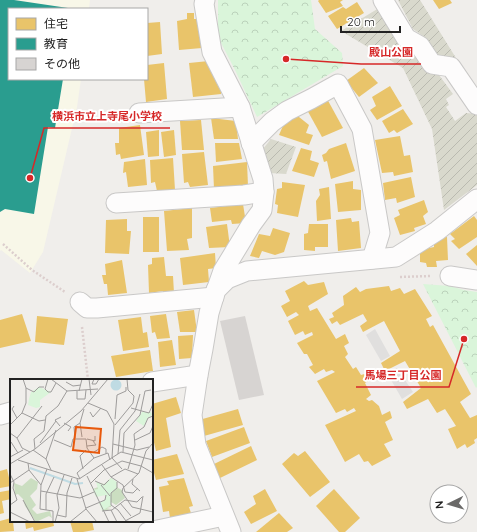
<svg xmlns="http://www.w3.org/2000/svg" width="477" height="532" viewBox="0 0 477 532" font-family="Quicksand,'Noto Sans JP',sans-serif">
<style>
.education{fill:#f8f7e8}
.construction{fill:url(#construction-furrows)}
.park{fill:url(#park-crowns)}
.parking{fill:#e0dfde}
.homes{fill:#e9c46a}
.schools{fill:#2a9d8f}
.building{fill:#d7d4d2}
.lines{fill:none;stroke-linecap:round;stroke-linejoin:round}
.minor-casing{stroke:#c9c8c7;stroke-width:21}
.path{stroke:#dccecd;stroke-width:2.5;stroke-dasharray:2 2;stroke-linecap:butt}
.minor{stroke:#fdfcfc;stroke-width:19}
.inset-river{fill:none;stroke:#bfdbe3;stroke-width:2}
.inset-road{fill:none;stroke:#9e9c9b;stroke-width:1}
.view{fill:#e8590c;fill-opacity:0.15;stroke:#e8590c;stroke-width:2}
.inset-edge{fill:none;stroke:#222;stroke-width:2}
.leader{fill:none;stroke:#d62828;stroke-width:1.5}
.callout-dot{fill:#d62828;stroke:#fff;stroke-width:1.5}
.callout-label{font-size:11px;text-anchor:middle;font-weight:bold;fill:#d62828;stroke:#fff;stroke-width:4;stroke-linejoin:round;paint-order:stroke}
</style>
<defs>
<pattern id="construction-furrows" width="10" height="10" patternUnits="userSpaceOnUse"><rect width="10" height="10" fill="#d9d9cd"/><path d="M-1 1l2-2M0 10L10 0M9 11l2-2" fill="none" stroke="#babab0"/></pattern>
<pattern id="park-crowns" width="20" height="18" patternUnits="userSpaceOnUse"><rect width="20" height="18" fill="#daf5da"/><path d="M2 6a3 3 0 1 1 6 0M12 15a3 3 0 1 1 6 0" fill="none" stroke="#bbd2bb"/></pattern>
</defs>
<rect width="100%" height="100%" fill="#f0eeeb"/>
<polygon class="education" points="0,0 90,0 89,9 9,9 9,79 81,79 77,107 43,252 30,273 1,250 0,251"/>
<g class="construction">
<polygon points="398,0 420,0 456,58 437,55 426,38 413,29"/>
<polygon points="379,8 411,51 426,72 439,75 453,94 446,99 449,105 446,107 455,121 466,113 476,114 477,116 477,185 444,210 432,129 403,68 341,31"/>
<polygon points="271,139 296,147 286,174 269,173 262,150"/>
</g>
<g class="park">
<polygon points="218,0 311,0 315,29 342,53 343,66 257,117 235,70 218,37"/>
<polygon points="423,284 450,286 464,290 477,292 477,387 476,388"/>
</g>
<g class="parking">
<polygon points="375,329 390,356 381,361 366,335"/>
<polygon points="397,368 413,392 402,399 387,373"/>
</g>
<g class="homes">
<polygon points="319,0 343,0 340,2 343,6 326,13 318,1"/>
<polygon points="433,0 450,0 452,3 439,9"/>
<polygon points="357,2 364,13 337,29 328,16 343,7 346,9"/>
<polygon points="187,13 194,13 194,19 198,19 202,48 179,50 177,21 187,19"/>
<polygon points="160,22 162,54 147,56 147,23"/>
<polygon points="209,61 221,84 221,94 193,97 189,63"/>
<polygon points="164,63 167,99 146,102 144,79 147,79 147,65"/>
<polygon points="364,68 378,83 359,97 346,81"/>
<polygon points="390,86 402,106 377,120 370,110 376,106 372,97"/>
<polygon points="326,97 343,128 322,137 306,108"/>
<polygon points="403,109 413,124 397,133 394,130 389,133 382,121"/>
<polygon points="292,117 299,117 309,125 306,133 313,135 309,145 279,135 285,121"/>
<polygon points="211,118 236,121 238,139 214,139"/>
<polygon points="201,120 204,150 182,150 180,121"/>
<polygon points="140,125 144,155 121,159 120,154 116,155 115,143 119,143 119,128"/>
<polygon points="159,130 159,156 148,157 146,132"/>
<polygon points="174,130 176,155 164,157 161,132"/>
<polygon points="400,136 404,156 410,155 413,172 394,176 393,172 382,173 375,140"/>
<polygon points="215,143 239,143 242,159 216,162"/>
<polygon points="346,143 355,171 331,179 327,161 324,162 322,155 326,153 329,149"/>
<polygon points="301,148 312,151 310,160 319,163 314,177 292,171"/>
<polygon points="204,152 208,185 190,187 188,182 184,183 182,154"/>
<polygon points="173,158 175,190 157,191 155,182 151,183 150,160"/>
<polygon points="145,159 147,185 128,187 126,172 123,173 124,162"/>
<polygon points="247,162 248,186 214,189 213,166"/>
<polygon points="411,177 415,197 397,203 396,198 385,200 383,183"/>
<polygon points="353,181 353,189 361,190 361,210 338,212 335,184"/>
<polygon points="282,182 305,185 298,217 277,213 278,205 275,204 277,189 282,188"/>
<polygon points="329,187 331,219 317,221 316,201 320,195 319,189"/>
<polygon points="424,200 428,212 423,216 426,224 414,228 415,231 400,235 394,218 400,215 398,210"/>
<polygon points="243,204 246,223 232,224 231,220 212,222 210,208"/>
<polygon points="192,208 192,238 187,239 189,250 167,251 164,211"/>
<polygon points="474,216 477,220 477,237 459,249 451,241 455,239 450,234"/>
<rect x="143" y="217" width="16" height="35"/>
<polygon points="351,218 352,222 359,221 361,248 338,251 336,220"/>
<polygon points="127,219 127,231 131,231 129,254 105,253 106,220"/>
<polygon points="227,224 230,247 209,248 206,227"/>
<polygon points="309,224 328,224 328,247 315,247 315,251 304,250 304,234 308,233"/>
<polygon points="273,228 290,233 284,252 275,255 262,251 259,258 250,256 259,234 270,236"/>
<polygon points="447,237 448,260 436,261 437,267 427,267 426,263 420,262 420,250 434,247 434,242 437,238"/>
<polygon points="477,245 477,266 466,254"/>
<polygon points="215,253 216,268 208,269 209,282 183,285 180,258"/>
<polygon points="164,257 166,276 173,276 174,293 164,294 163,291 149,293 148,265 152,264 152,258"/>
<polygon points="122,260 127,293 108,295 107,284 104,284 102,275 106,275 105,264"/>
<polygon points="304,281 308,285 324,282 328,294 308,306 310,311 317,308 336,339 345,334 349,343 344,346 348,354 345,357 353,369 356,367 361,375 368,373 371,379 365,383 371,395 366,399 369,401 372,400 379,406 382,415 390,411 392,418 385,422 393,440 384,444 391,456 372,466 368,461 364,462 359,454 345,462 325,425 356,411 354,408 347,412 345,409 336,413 317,381 335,372 332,370 326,372 324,369 315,374 309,367 313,365 307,354 304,354 297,343 313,335 312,332 305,335 303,331 295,335 288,321 299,315 296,312 287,317 281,306 290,301 285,291"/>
<polygon points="389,286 391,291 400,288 404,294 415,289 432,316 426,319 430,327 433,325 471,394 460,402 470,418 477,415 477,438 474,440 475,443 467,448 465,444 457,449 448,429 456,426 445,409 437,413 428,399 407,409 403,402 421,388 405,361 385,371 381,363 400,351 384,321 363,332 360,326 367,321 363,314 340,325 337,321 332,324 329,319 334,317 332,313 344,305 343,296 356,287 360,292 366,289"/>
<polygon points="194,310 197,332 180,332 177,312"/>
<polygon points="22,314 31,341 0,348 0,320"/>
<polygon points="166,314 170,338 157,339 155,332 152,333 150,316"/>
<polygon points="37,316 68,319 64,345 35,342"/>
<polygon points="141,317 143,333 147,332 149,347 123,351 118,320"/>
<polygon points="193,335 192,358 179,359 178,336"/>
<polygon points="172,340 176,365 160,367 158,342"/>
<polygon points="150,350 153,371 116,377 111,356"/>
<polygon points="176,397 181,413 166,418 171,447 156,451 152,434 152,404"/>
<polygon points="238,409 243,425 204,436 199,420"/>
<polygon points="244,427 250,443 212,457 206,441"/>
<polygon points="251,446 257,460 220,478 214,464"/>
<polygon points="305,451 330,482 310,497 282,464 294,453 298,456"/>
<polygon points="177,454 184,474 156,480 152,466 152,460"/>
<polygon points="7,469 11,486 0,488 0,471"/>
<polygon points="184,478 193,506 189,507 191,513 170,518 169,511 163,512 159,487 169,485 167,481"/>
<polygon points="265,489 277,511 251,524 244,512 256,504 253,496"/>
<polygon points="334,489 360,518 345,532 339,532 316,506"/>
<polygon points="11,490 11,499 2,501 4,513 0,514 0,492"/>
<polygon points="279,513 293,528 287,532 256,532"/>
<polygon points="11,518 11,521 13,521 14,531 0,532 0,521"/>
<polygon points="25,521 53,521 54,526 34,531 33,527 26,529"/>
<polygon points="70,521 92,521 94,530 83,532 73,532"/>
</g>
<polygon class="schools" points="0,0 14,0 68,8 68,9 9,9 9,79 63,79 55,128 48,127 34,214 5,209 0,212"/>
<polygon class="building" points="245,316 264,395 239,400 220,321"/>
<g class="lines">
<defs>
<g id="minor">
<polyline points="205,0 204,4 212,52 240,107"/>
<polyline points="383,0 406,38 420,46 432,64 451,67 477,105"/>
<polyline points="139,113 240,107 263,179 264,192 262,210 251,225 223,271 217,288"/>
<polyline points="251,143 272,122 287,111 311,99 338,84 362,129 380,233 372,259"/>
<polyline points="116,203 244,195 264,192"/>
<polyline points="450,276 477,280"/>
<polyline points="80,302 87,308 97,308 214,297"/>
<polyline points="152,382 198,375"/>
<polyline points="0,415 11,412"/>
<polyline points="148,532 224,516"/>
<polyline points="231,532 196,445 192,415 198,375 203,349 209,313 216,290 227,279 247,271 396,257 437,231 477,199"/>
</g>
</defs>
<use href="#minor" class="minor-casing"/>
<g class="path">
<polyline points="3,244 32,270 65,292"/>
<polyline points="400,277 431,276"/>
<polyline points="82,327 88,380"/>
</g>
<use href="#minor" class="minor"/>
</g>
<g transform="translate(10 379)">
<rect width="143" height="143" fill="#f0eeeb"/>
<path d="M21 99 28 103 27 110 20 117 26 126 22 130 27 135 40 132 42 139 39 137 26 143 15 127 13 120 8 115 5 116 4 104 12 107ZM101 99 108 109 112 111 115 119 106 126 101 123V128L96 129 101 130 93 132 96 116 83 110 88 108 87 103 94 105Z" fill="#cbdec1"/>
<path d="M29 8 41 13 30 21V28L26 29 18 26 19 20 21 13ZM132 33H141L142 36 138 39 134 47 126 42ZM101 99 107 103V109L101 114V126L92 132 89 124 95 121 96 116 86 118 83 111 88 110 86 103 95 106Z" fill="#daf5da"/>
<path d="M100.5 6a5.5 5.5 0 1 1 11 0a5.5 5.5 0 1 1-11 0Z" fill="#bfdbe3"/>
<path class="inset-river" d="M20 89 65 105 73 104"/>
<path class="inset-road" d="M13 0 16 9 24 13 29 8H34M38 0 35 10 38 13H41L46 4M41 0 57 12 88 10M79 0 81 16M84 0 82 5H86L89 0M56 3 63 7 71 6M67 12V20H75L76 11M69 12 72 0M78 24 97 32 104 45 102 79 112 90M4 27 2 30 7 39M121 29 139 34 143 25M80 33 83 38 91 29M12 34 29 42 35 41M105 40 107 16 116 12V8M54 44 61 48 58 52M0 46 12 34 16 24V9M105 46 123 24 124 17 118 11 117 0M50 47 45 41 51 38M0 54 7 59 12 69 20 73M72 58 70 44 74 30M7 59 32 27M65 59 64 48 70 44M77 60 85 62V57M44 61 61 68 63 60H76L77 69 84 79M125 61 140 54 143 47M1 63 8 74M30 64 46 42M143 64 136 72 129 94 113 109 112 113 122 128 143 133M103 65 127 71 139 68M77 67 86 66 83 62M25 70 24 60 34 52 36 37 48 27 57 12M23 71 36 80M84 73 92 68 96 70V75M113 73 114 54 130 36 135 12 141 11M108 75 110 51 125 32 130 15M0 78 13 71M8 81 69 100 111 73 143 81M18 84 19 91 31 106M0 85 25 70 71 32 98 0M92 86 101 98 113 106 115 113 123 114 128 109M37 90 31 106 30 130 43 132V143M73 90 70 77 76 71M118 90 125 66 124 55 134 48 138 39 143 37M41 91 36 80 46 51M0 95 4 103 3 109 7 121 0 126M77 97 99 143M101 98 115 90 128 95M67 100 76 130 87 143M70 100 67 94 84 79 98 74 100 81M123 100 122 105 130 112M85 102 94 106 99 101M107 103V109L101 114V126L108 131 116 142 123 143M0 104 19 91M80 105 94 91 112 82 131 87 143 94M91 106 100 117M31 112 70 119 84 113M47 116 54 96M13 121 25 143M110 124 121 137M76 129 95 121 96 116M36 131V115L44 98M101 131 107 143M92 132 102 131 115 121 127 123 132 118M0 133 20 143M47 136 56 138 57 114 62 99M115 142 130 134 133 117M45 143 49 129 47 116M60 143 76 130"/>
<path class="view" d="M66 48 91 50 89 74 63 71Z"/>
<rect width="143" height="143" class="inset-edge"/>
</g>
<path class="leader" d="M286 59L361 64H421M30 178L44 128H170M464 339L449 387H356"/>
<g class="callout-dot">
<circle cx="286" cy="59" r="4"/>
<circle cx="30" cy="178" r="4"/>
<circle cx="464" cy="339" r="4"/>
</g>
<g class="callout-label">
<text x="391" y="56">殿山公園</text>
<text x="107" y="120">横浜市立上寺尾小学校</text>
<text x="403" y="379">馬場三丁目公園</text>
</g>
<rect x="8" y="8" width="140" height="72" fill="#ffffff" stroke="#a7a7a7"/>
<rect x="16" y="18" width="20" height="12" fill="#e9c46a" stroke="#a7a7a7"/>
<text x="44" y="28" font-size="12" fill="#222222">住宅</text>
<rect x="16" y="38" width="20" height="12" fill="#2a9d8f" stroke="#a7a7a7"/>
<text x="44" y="48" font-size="12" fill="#222222">教育</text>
<rect x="16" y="58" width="20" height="12" fill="#d7d4d2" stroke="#a7a7a7"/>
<text x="44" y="68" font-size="12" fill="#222222">その他</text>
<g transform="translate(449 504) rotate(265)"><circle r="19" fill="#ffffff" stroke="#a7a7a7"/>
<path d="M0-3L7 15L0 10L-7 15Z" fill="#6a6968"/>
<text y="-6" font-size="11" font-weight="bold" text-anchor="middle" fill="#222222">N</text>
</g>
<path d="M341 26v6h59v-6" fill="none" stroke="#222222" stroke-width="2"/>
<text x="347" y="26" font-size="12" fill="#222222" stroke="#ffffff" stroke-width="3" paint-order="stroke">20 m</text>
</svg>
